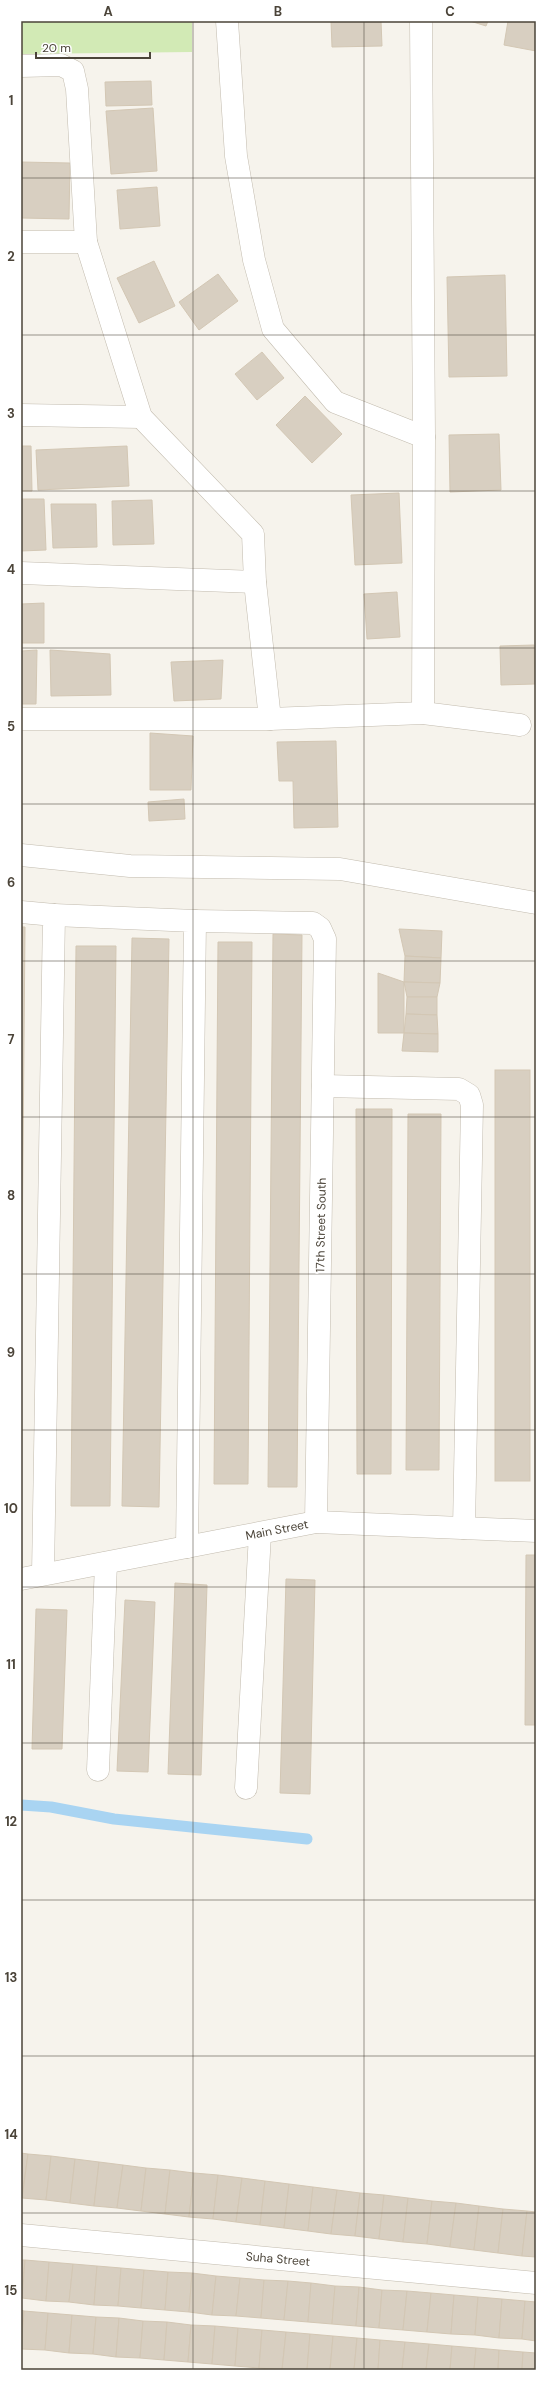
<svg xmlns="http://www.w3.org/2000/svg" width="557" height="2391" viewBox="0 0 557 2391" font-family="'DM Sans',sans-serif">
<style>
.green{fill:#d2eab5}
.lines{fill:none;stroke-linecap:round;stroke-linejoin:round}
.stream{stroke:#a9d4f2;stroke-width:11}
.building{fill:#d8cfc1;stroke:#d3c7b4}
.minor-casing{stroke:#c2bbae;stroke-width:23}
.minor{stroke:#fff;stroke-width:22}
.grid{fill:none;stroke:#4b4439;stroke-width:1;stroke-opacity:0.55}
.labels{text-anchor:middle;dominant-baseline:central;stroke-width:3.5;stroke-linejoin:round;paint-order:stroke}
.street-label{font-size:12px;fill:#4b4439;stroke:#fff}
.neatline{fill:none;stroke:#4b4439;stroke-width:1.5}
.grid-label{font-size:13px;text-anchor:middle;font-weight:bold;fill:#4b4439}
</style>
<rect width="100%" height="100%" fill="#f6f3ec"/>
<polygon class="green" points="21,21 192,21 192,52 21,54"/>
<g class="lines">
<polyline class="stream" points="21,1805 51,1807 114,1819 307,1839"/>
</g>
<g class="building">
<polygon points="331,21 381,21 382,46 332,47"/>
<polygon points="470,21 488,21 486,26"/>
<polygon points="508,21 536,21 536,51 504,45"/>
<polygon points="151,81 152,105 106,106 105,82"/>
<polygon points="153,108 157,171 111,174 106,111"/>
<polygon points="21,162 70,163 69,219 21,218"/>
<polygon points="157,187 160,226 120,229 117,190"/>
<polygon points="154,261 175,306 139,323 117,278"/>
<polygon points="218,274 238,301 199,330 179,302"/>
<polygon points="505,275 507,376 449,377 447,277"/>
<polygon points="262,352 284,378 257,400 235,374"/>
<polygon points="305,396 342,434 312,463 276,425"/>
<polygon points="499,434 501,490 450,492 449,435"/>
<polygon points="21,446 31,446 32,491 21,491"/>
<polygon points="127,446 129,486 38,490 36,450"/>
<polygon points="399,493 402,563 355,565 351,495"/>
<polygon points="21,499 44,499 46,550 21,551"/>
<polygon points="152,500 154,544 113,545 112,501"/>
<polygon points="51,504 96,504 97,547 53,548"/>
<polygon points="397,592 400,637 367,639 364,594"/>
<polygon points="44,603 44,643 21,643 21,604"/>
<polygon points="534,645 535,684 501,685 500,646"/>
<polygon points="37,650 36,704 21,704 21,651"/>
<polygon points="50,650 110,654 111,695 51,696"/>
<polygon points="223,660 221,699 174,701 171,662"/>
<polygon points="150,733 193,736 191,790 150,790"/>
<polygon points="336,741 338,827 294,828 293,781 279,781 277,742"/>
<polygon points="184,799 185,819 149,821 148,802"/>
<polygon points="21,927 25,927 21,1384"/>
<polygon points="399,929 442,931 441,958 405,956"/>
<polygon points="273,934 302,935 297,1487 268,1487"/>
<polygon points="132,938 169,939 159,1507 122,1506"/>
<polygon points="218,942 252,942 248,1484 214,1484"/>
<polygon points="76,946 116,946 110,1506 71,1506"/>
<polygon points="405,956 441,958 440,983 404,982"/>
<polygon points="378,973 404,982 404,1033 378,1033"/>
<polygon points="404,982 440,983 437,997 407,997"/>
<polygon points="407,997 437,997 437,1015 406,1014"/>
<polygon points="406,1014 437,1015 438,1034 404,1033"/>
<polygon points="404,1033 438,1034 438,1052 402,1051"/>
<rect x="495" y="1070" width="35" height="411"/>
<polygon points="356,1109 392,1109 391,1474 357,1474"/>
<polygon points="408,1114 441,1114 439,1470 406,1470"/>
<polygon points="526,1555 536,1555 536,1725 525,1725"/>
<polygon points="286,1579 315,1580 310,1794 280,1793"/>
<polygon points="175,1583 207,1585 201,1775 168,1774"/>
<polygon points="125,1600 155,1602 148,1772 117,1771"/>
<polygon points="36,1609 67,1610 62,1749 32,1749"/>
<polygon points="21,2153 28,2154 22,2198 21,2197"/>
<polygon points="28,2154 51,2156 46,2200 22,2198"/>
<polygon points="51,2156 75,2159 70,2203 46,2200"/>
<polygon points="75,2159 99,2162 94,2206 70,2203"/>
<polygon points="99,2162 123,2165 117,2208 94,2206"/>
<polygon points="123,2165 146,2168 141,2211 117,2208"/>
<polygon points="146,2168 170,2170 165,2214 141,2211"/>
<polygon points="170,2170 194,2173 189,2217 165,2214"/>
<polygon points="194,2173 218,2175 213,2219 189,2217"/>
<polygon points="218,2175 242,2178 236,2222 213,2219"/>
<polygon points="242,2178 265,2181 260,2225 236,2222"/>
<polygon points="265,2181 289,2184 284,2228 260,2225"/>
<polygon points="289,2184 313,2187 308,2231 284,2228"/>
<polygon points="313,2187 337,2190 331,2234 308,2231"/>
<polygon points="337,2190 360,2193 355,2236 331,2234"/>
<polygon points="360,2193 384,2195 379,2239 355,2236"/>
<polygon points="384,2195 408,2198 403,2242 379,2239"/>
<polygon points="408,2198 432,2201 427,2244 403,2242"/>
<polygon points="432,2201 456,2203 450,2247 427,2244"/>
<polygon points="456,2203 479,2206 474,2250 450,2247"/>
<polygon points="479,2206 503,2209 498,2253 474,2250"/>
<polygon points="503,2209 527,2211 522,2256 498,2253"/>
<polygon points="527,2211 536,2212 536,2257 522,2256"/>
<polygon points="21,2260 25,2260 22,2298 21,2298"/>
<polygon points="25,2260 49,2262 46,2301 22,2298"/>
<polygon points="49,2262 73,2264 69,2302 46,2301"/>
<polygon points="73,2264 97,2266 94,2305 69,2302"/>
<polygon points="97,2266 121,2268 118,2306 94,2305"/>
<polygon points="121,2268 144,2270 141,2308 118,2306"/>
<polygon points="144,2270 168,2272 165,2310 141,2308"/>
<polygon points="168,2272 192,2273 189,2312 165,2310"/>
<polygon points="192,2273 216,2276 212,2315 189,2312"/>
<polygon points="216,2276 240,2278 236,2316 212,2315"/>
<polygon points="240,2278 264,2280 261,2318 236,2316"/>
<polygon points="264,2280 288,2281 284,2320 261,2318"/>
<polygon points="288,2281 311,2283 308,2322 284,2320"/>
<polygon points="311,2283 335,2286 332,2324 308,2322"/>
<polygon points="335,2286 359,2287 356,2326 332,2324"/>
<polygon points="359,2287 382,2290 379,2328 356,2326"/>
<polygon points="382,2290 407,2291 403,2330 379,2328"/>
<polygon points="407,2291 431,2293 427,2332 403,2330"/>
<polygon points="431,2293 454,2295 451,2334 427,2332"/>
<polygon points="454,2295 478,2297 475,2335 451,2334"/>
<polygon points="478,2297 502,2299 499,2338 475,2335"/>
<polygon points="502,2299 525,2301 522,2339 499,2338"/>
<polygon points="525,2301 536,2302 536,2341 522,2339"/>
<polygon points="21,2310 24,2311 21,2349"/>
<polygon points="24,2311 48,2313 45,2350 21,2349"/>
<polygon points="48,2313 72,2315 69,2353 45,2350"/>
<polygon points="72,2315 96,2317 93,2354 69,2353"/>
<polygon points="96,2317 119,2318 116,2357 93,2354"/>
<polygon points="119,2318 143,2321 140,2358 116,2357"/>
<polygon points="143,2321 167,2322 164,2360 140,2358"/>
<polygon points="167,2322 191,2325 188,2362 164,2360"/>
<polygon points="191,2325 215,2326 212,2364 188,2362"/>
<polygon points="215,2326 238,2328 235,2366 212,2364"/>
<polygon points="238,2328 262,2330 259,2368 235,2366"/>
<polygon points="262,2330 286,2332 282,2370 259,2368"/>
<polygon points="286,2332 310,2334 307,2370 282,2370"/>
<polygon points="310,2334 333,2336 330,2370 307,2370"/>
<polygon points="333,2336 357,2338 354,2370 330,2370"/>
<polygon points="357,2338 380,2340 378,2370 354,2370"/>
<polygon points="380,2340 405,2342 402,2370 378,2370"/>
<polygon points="405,2342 429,2344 426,2370 402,2370"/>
<polygon points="429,2344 452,2346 450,2370 426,2370"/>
<polygon points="452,2346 476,2348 474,2370 450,2370"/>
<polygon points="476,2348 499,2350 498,2370 474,2370"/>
<polygon points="499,2350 523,2352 522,2370 498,2370"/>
<polygon points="523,2352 536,2353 536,2370 522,2370"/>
</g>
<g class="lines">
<defs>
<g id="minor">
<polyline points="227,21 236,156 254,260 273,329 335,402 424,437"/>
<polyline points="421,21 424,437 423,713"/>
<polyline points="21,66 61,65 73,71 77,89 86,242 141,417 253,534 255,582 270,719"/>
<polyline points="21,242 86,242"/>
<polyline points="21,415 141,417"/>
<polyline points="21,573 255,582"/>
<polyline points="21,719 270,719 423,713 520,725"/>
<polyline points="21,855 130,866 340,869 536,903"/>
<polyline points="21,912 54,915 43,1574"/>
<polyline points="54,915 195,921 187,1547"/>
<polyline points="195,921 313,923 320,928 325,939 316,1522"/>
<polyline points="323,1086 459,1089 469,1095 472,1105 464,1528"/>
<polyline points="21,1579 316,1522 536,1531"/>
<polyline points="98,1770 106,1563"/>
<polyline points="246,1788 260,1534"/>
<polyline points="21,2235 536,2283"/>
</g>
</defs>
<use href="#minor" class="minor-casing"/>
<use href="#minor" class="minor"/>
</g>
<path class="grid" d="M193 21V2370M364 21V2370M21 178H536M21 335H536M21 491H536M21 648H536M21 804H536M21 961H536M21 1117H536M21 1274H536M21 1430H536M21 1587H536M21 1743H536M21 1900H536M21 2056H536M21 2213H536"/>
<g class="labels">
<g class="street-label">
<text transform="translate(321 1225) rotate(-89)">17th Street South</text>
<text transform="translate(277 1530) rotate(-11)">Main Street</text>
<text transform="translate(278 2259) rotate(5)">Suha Street</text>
</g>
</g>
<rect width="557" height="2391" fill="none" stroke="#ffffff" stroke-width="44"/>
<path d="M36 52v6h114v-6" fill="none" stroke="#4b4439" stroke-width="2"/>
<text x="42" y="52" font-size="12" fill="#4b4439" stroke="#ffffff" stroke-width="3" paint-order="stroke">20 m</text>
<rect x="22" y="22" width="513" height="2347" class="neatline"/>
<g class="grid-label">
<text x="108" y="16">A</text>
<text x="278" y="16">B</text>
<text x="450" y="16">C</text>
<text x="11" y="105">1</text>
<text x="11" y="261">2</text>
<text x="11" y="418">3</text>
<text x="11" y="574">4</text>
<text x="11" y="731">5</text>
<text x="11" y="887">6</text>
<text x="11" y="1044">7</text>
<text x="11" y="1200">8</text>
<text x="11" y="1357">9</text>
<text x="11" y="1513">10</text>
<text x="11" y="1669">11</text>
<text x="11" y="1826">12</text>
<text x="11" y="1982">13</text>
<text x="11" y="2139">14</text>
<text x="11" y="2295">15</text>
</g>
</svg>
